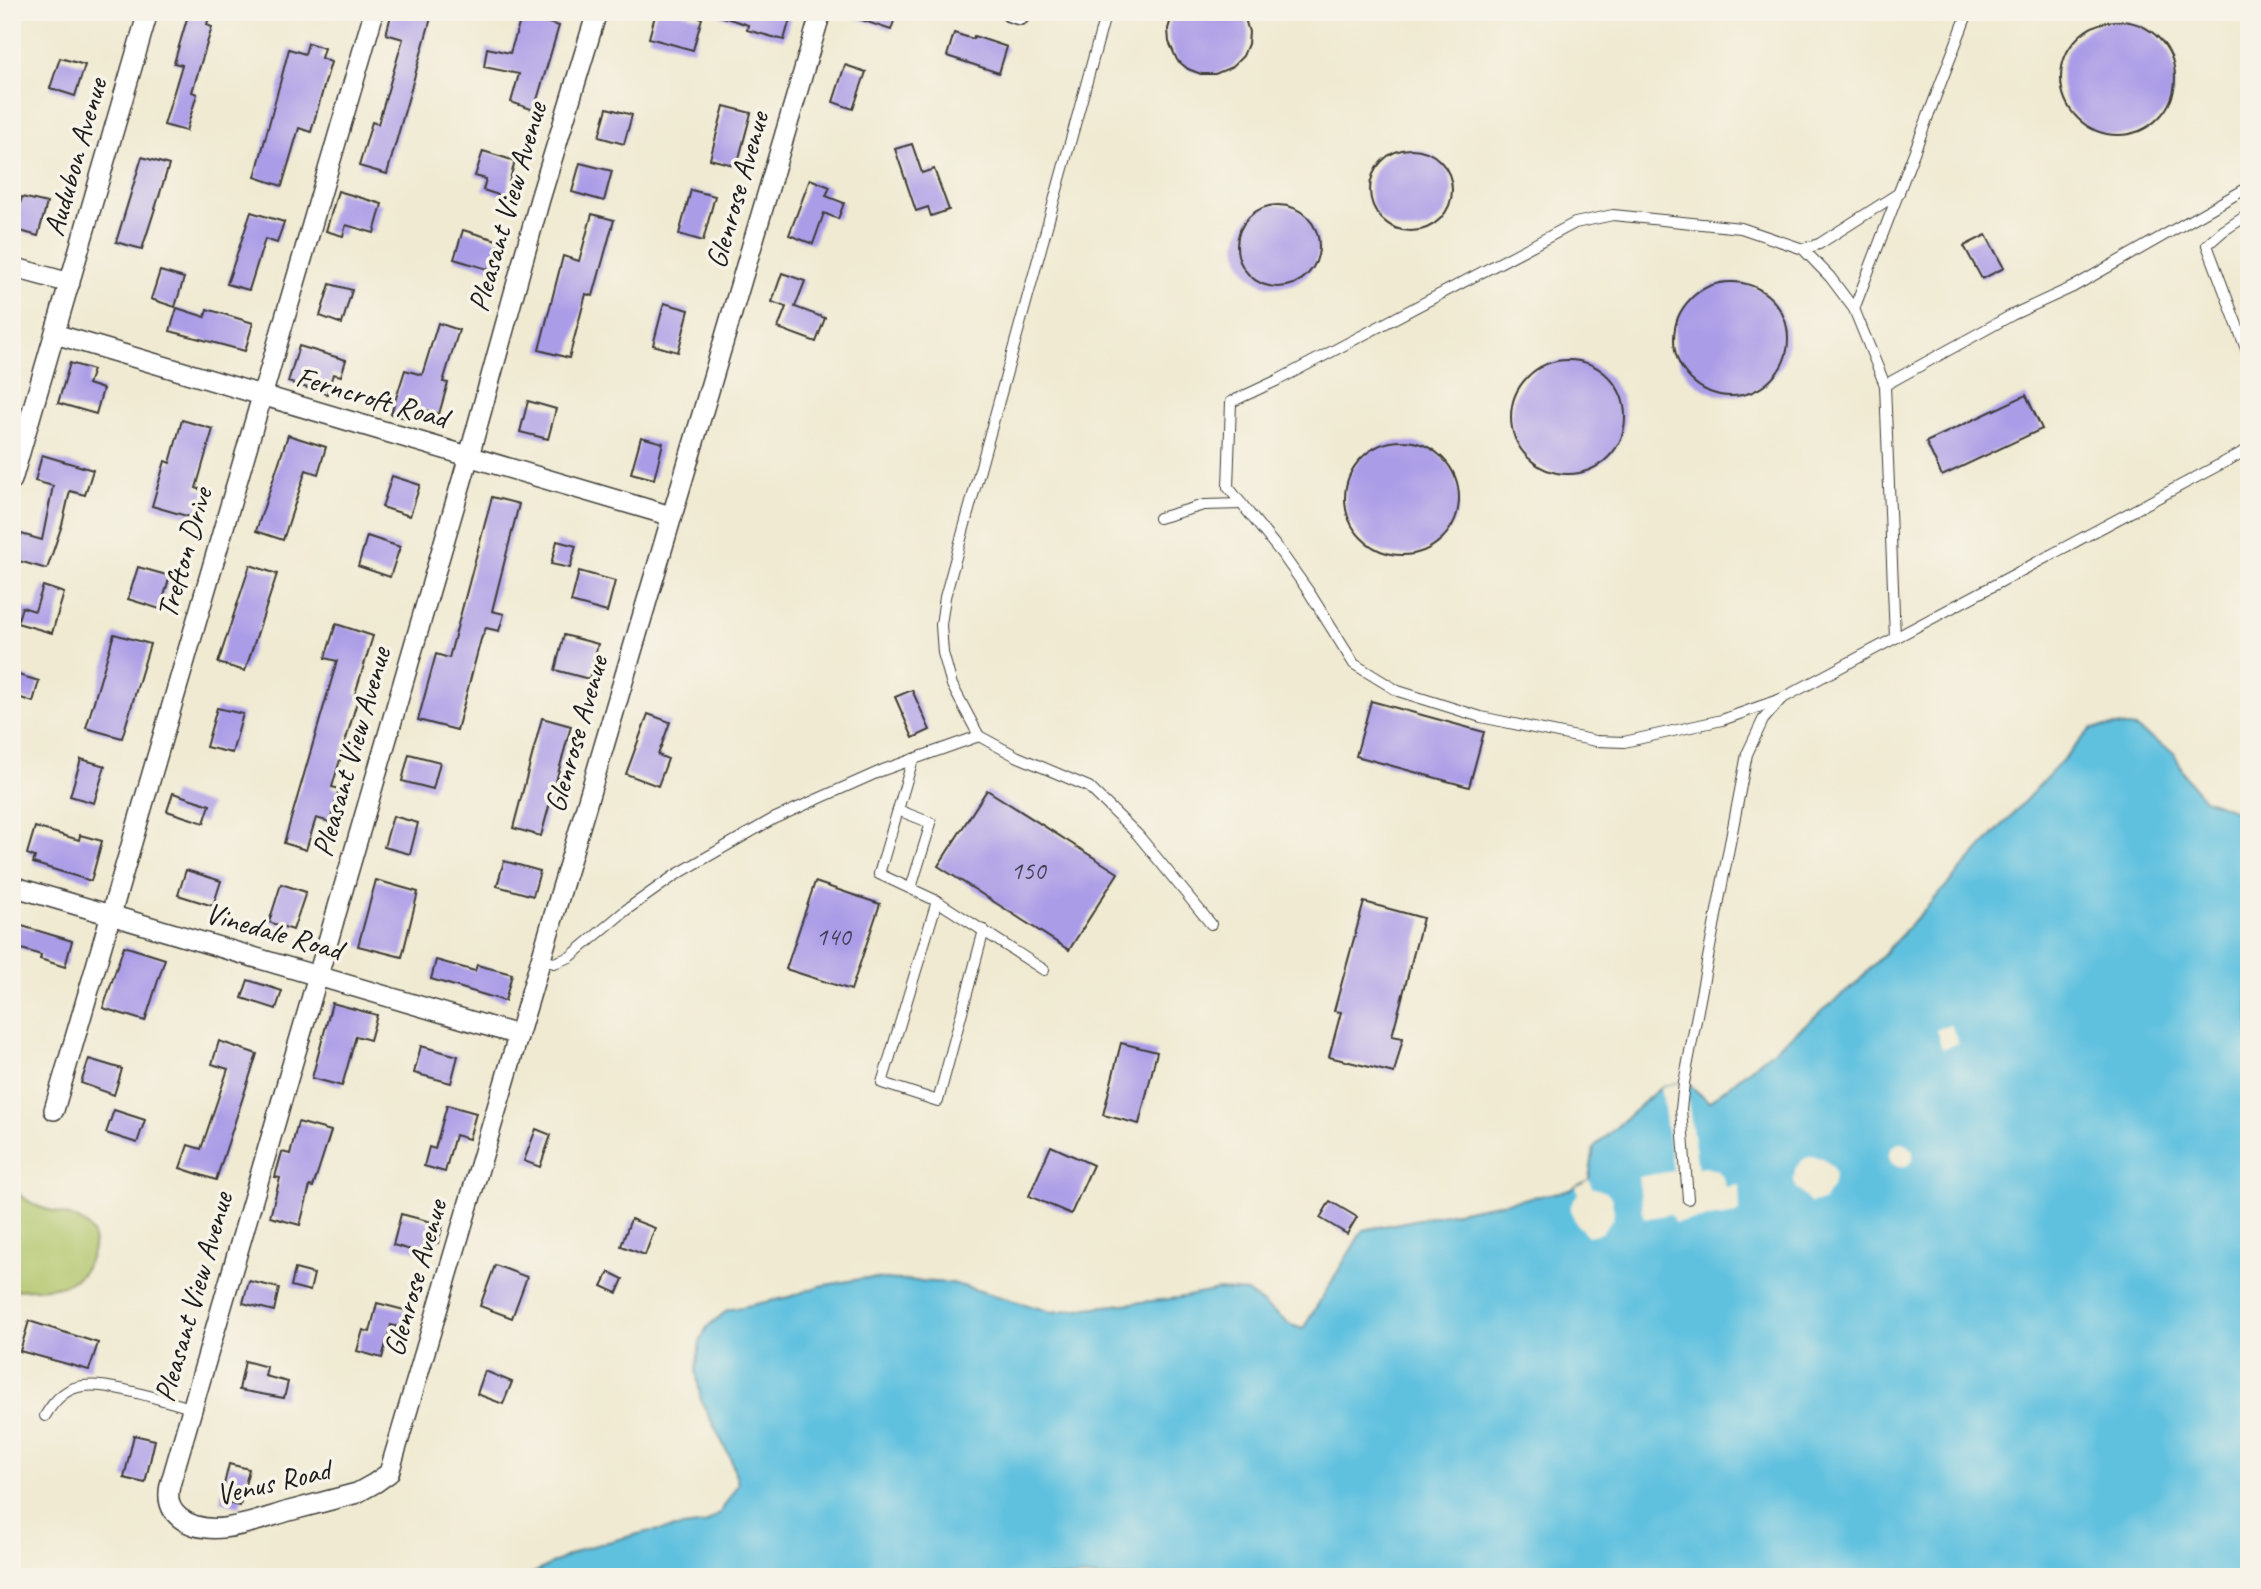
<svg xmlns="http://www.w3.org/2000/svg" width="2261" height="1589" viewBox="0 0 2261 1589" font-family="Caveat,sans-serif">
<style>
.green{fill:#b1c569;stroke:#667042;stroke-width:2}
.water{fill:#61c1df;stroke:#3e6e7e;stroke-width:2}
.pier{fill:#f0ead2}
.building{fill:#ab9ce7}
.lines{fill:none;stroke-linecap:round;stroke-linejoin:round}
.service-casing{stroke:#3c3b37;stroke-width:12}
.minor-casing{stroke:#3c3b37;stroke-width:22}
.service{stroke:#fff;stroke-width:10}
.minor{stroke:#fff;stroke-width:19}
.labels{text-anchor:middle;dominant-baseline:central;stroke-width:7;stroke-linejoin:round;paint-order:stroke}
.number-label{font-size:26px;fill:#403c4f}
.street-label{font-size:30px;fill:#1c1c1c;stroke:#f7f3e8}
</style>
<rect width="100%" height="100%" fill="#f7f3e8"/>
<filter id="ink" filterUnits="userSpaceOnUse"><feTurbulence type="fractalNoise" baseFrequency=".0143" numOctaves="2"/><feDisplacementMap in="SourceGraphic" scale="14" xChannelSelector="R" yChannelSelector="G"/><feConvolveMatrix kernelMatrix="1 2 1 2 8 2 1 2 1" color-interpolation-filters="sRGB"/></filter>
<filter id="wash" filterUnits="userSpaceOnUse"><feTurbulence type="fractalNoise" baseFrequency=".00686" numOctaves="4" result="noise"/><feDisplacementMap in="SourceGraphic" scale="28" xChannelSelector="R" yChannelSelector="G"/><feGaussianBlur stdDeviation="1.57" result="paint"/><feColorMatrix in="noise" values="0 0 0 0 0 0 0 0 0 0 0 0 0 0 0 0 0 1.4 0 .05"/><feComposite in="paint" operator="in"/></filter>
<g filter="url(#wash)">
<rect width="100%" height="100%" fill="#f0ead2"/>
<path class="green" d="M12 1188C20 1195 30 1203 39 1207 71 1218 108 1219 88 1263 75 1292 43 1288 16 1290L12 1292Z"/>
<polygon class="water" points="2116,726 2135,728 2174,753 2187,779 2204,799 2249,816 2249,1577 526,1577 581,1549 646,1532 705,1524 720,1513 738,1484 731,1459 701,1401 696,1370 700,1342 707,1327 728,1310 789,1297 820,1286 866,1278 952,1283 1052,1312 1178,1298 1219,1290 1247,1292 1291,1325 1303,1329 1363,1230 1570,1190 1589,1179 1594,1147 1661,1087 1685,1081 1709,1102 1856,984 2092,728"/>
<g class="pier">
<polygon points="1951,1024 1958,1043 1942,1049 1936,1030"/>
<polygon points="1685,1081 1698,1168 1704,1167 1717,1170 1722,1175 1726,1187 1739,1185 1740,1211 1737,1214 1675,1223 1670,1214 1644,1219 1638,1177 1673,1171 1661,1087"/>
<circle cx="1901" cy="1155" r="12"/>
<polygon points="1810,1156 1823,1158 1833,1167 1835,1174 1832,1187 1823,1201 1810,1203 1797,1189 1794,1182 1795,1169 1804,1159"/>
<polygon points="1589,1179 1592,1187 1606,1192 1611,1197 1614,1211 1613,1218 1602,1233 1588,1236 1577,1225 1571,1212 1571,1205 1578,1193 1576,1187"/>
</g>
<g id="blocks">
<g class="building">
<polygon points="189,12 210,12 207,25 212,27 192,92 197,94 186,131 164,125 182,65 174,63"/>
<polygon points="392,12 412,12 431,18 387,174 359,166 372,122 378,124 403,39 386,34"/>
<polygon points="656,12 679,12 702,18 693,50 649,38"/>
<polygon points="721,12 792,12 784,40 747,30 748,25 720,16"/>
<polygon points="848,12 897,12 891,30 847,15"/>
<polygon points="1173,12 1243,12 1249,32 1248,44 1243,56 1232,67 1215,74 1201,74 1188,69 1177,60 1169,42 1168,29"/>
<polygon points="522,15 559,26 534,110 511,102 519,74 484,67 487,48 510,53"/>
<circle cx="2118" cy="78" r="57"/>
<polygon points="954,33 973,39 974,36 1007,47 999,73 947,56"/>
<polygon points="308,43 324,48 321,58 331,62 311,132 299,128 282,186 255,177 289,49 305,54"/>
<polygon points="60,58 85,65 75,96 50,88"/>
<polygon points="845,65 866,72 853,109 833,102"/>
<polygon points="724,106 751,113 737,166 710,159"/>
<polygon points="607,108 632,115 624,144 599,137"/>
<polygon points="912,144 922,173 934,169 949,210 931,216 928,207 916,211 895,149"/>
<circle cx="1411" cy="190" r="41"/>
<polygon points="483,151 515,161 505,197 483,190 486,179 475,176"/>
<polygon points="142,157 169,165 142,249 116,242"/>
<polygon points="580,163 612,171 604,201 572,192"/>
<polygon points="810,179 830,187 826,196 844,203 838,219 824,213 813,244 789,235"/>
<polygon points="691,190 715,196 703,241 679,234"/>
<polygon points="338,191 382,204 374,233 346,225 343,236 326,231"/>
<polygon points="22,197 47,203 38,236 13,229"/>
<circle cx="1278" cy="246" r="41"/>
<polygon points="251,212 284,222 277,243 265,239 249,290 227,284"/>
<polygon points="592,214 614,220 593,296 586,294 569,358 539,350 563,256 579,261"/>
<polygon points="463,230 500,241 491,270 454,259"/>
<polygon points="1986,235 2004,268 1982,279 1964,246"/>
<polygon points="160,271 184,278 175,307 151,299"/>
<polygon points="782,273 805,281 795,307 825,318 816,342 778,328 786,307 772,302"/>
<circle cx="1731" cy="339" r="57"/>
<polygon points="330,284 352,290 342,324 320,316"/>
<polygon points="664,303 689,310 678,352 653,345"/>
<polygon points="177,308 205,317 207,309 253,323 245,351 170,331"/>
<polygon points="438,323 459,330 443,382 448,383 439,414 410,405 406,418 391,414 405,370 422,375"/>
<polygon points="299,346 346,360 341,376 333,374 327,394 288,382"/>
<circle cx="1568" cy="417" r="57"/>
<polygon points="70,363 93,370 88,384 103,389 96,414 58,403"/>
<polygon points="2026,395 2042,429 1942,476 1926,442"/>
<polygon points="528,401 556,409 548,439 520,432"/>
<polygon points="182,420 213,429 196,488 205,491 197,519 152,506 165,461 170,463"/>
<polygon points="288,435 326,447 318,474 306,470 283,540 256,531"/>
<polygon points="641,437 663,443 654,479 631,473"/>
<circle cx="1402" cy="498" r="57"/>
<polygon points="42,455 93,470 85,495 70,491 62,525 47,569 12,559 18,533 42,540 53,486 35,481"/>
<polygon points="392,476 420,485 410,516 382,507"/>
<polygon points="492,497 519,504 492,611 504,614 499,631 486,628 481,639 457,730 418,720 436,654 449,658"/>
<polygon points="367,536 400,547 390,577 358,566"/>
<polygon points="557,541 576,546 570,568 551,564"/>
<polygon points="250,565 277,574 245,671 218,663"/>
<polygon points="138,567 170,576 160,609 128,599"/>
<polygon points="579,571 615,581 607,612 571,602"/>
<polygon points="43,586 64,593 52,633 17,623 22,607 35,611"/>
<polygon points="336,624 373,636 355,694 359,695 332,787 339,789 330,822 316,818 306,850 284,843 337,661 325,658"/>
<polygon points="114,634 150,644 122,738 86,728"/>
<polygon points="564,635 598,644 589,679 555,670"/>
<polygon points="12,673 39,681 33,702 12,695"/>
<polygon points="912,690 930,730 913,738 895,697"/>
<polygon points="1371,701 1484,732 1469,787 1356,756"/>
<polygon points="217,708 243,714 232,753 206,747"/>
<polygon points="648,714 670,722 658,755 668,759 658,786 626,774"/>
<polygon points="542,718 571,726 541,836 513,828"/>
<polygon points="409,754 440,762 433,789 402,781"/>
<polygon points="81,759 105,766 94,803 70,796"/>
<polygon points="987,790 1118,873 1069,950 938,866"/>
<polygon points="173,793 210,805 204,823 167,811"/>
<polygon points="393,816 418,823 410,854 384,847"/>
<polygon points="35,827 79,840 80,835 102,841 91,881 33,863 35,857 27,854"/>
<polygon points="504,861 540,871 533,896 497,886"/>
<polygon points="186,870 221,881 213,906 178,895"/>
<polygon points="376,880 418,892 402,957 358,946"/>
<polygon points="815,882 880,904 851,990 786,969"/>
<polygon points="281,884 306,892 293,930 269,922"/>
<polygon points="1364,902 1423,918 1392,1036 1403,1038 1394,1073 1329,1057 1341,1012 1334,1011"/>
<polygon points="12,923 72,941 65,967 40,959 41,955 12,946"/>
<polygon points="124,946 165,959 145,1021 103,1008"/>
<polygon points="436,960 475,971 477,965 512,974 505,1001 431,979"/>
<polygon points="248,980 282,991 276,1009 242,998"/>
<polygon points="332,1003 377,1015 370,1040 356,1036 342,1086 312,1078"/>
<polygon points="219,1041 257,1054 216,1180 180,1168 188,1145 201,1149 228,1069 212,1064"/>
<polygon points="1121,1043 1157,1052 1139,1124 1103,1115"/>
<polygon points="421,1046 458,1056 451,1083 414,1073"/>
<polygon points="89,1059 122,1069 114,1095 81,1083"/>
<polygon points="447,1105 476,1113 469,1139 455,1135 445,1172 424,1166 429,1147 435,1149"/>
<polygon points="114,1110 145,1120 137,1143 106,1133"/>
<polygon points="298,1122 331,1131 313,1187 310,1186 300,1225 270,1217 280,1178 275,1177 282,1152 290,1154"/>
<polygon points="536,1129 551,1135 540,1167 524,1161"/>
<polygon points="1051,1146 1093,1165 1071,1214 1029,1196"/>
<polygon points="1330,1201 1357,1217 1347,1234 1320,1218"/>
<polygon points="401,1214 443,1225 438,1243 425,1240 422,1253 393,1245"/>
<polygon points="631,1219 655,1228 645,1255 621,1246"/>
<polygon points="495,1265 527,1277 512,1318 480,1306"/>
<polygon points="295,1269 314,1274 310,1291 291,1286"/>
<polygon points="609,1272 623,1279 617,1293 602,1286"/>
<polygon points="249,1281 279,1288 274,1311 243,1303"/>
<polygon points="377,1303 412,1312 407,1329 391,1325 382,1358 357,1351 363,1330 370,1332"/>
<polygon points="29,1321 98,1343 89,1370 20,1351"/>
<polygon points="245,1361 267,1367 265,1376 288,1382 284,1398 239,1390"/>
<polygon points="485,1371 512,1382 503,1404 477,1394"/>
<polygon points="134,1435 155,1440 145,1483 124,1478"/>
<polygon points="229,1464 249,1469 240,1506 220,1501"/>
</g>
</g>
</g>
<g filter="url(#ink)">
<use href="#blocks" fill-opacity="0" stroke="#3c3b37" stroke-width="2"/>
<g class="lines">
<defs>
<g id="service">
<polyline points="1106,12 945,597 941,625 943,653 952,685 979,736 1016,756 1089,787 1138,835 1211,924"/>
<polyline points="2249,214 2223,231 2207,245 2249,357"/>
<polyline points="1803,249 1819,244 1899,193"/>
<polyline points="1885,385 2012,315 2073,287 2249,187"/>
<polyline points="1159,518 1204,505 1242,504"/>
<polyline points="1895,638 1885,385 1854,309 1968,12"/>
<polyline points="1781,699 1722,720 1624,742 1596,741 1481,717 1398,691 1354,664 1309,592 1282,554 1228,487 1231,402 1278,380 1575,223 1613,215 1741,228 1803,249 1830,277 1854,309"/>
<polyline points="913,759 879,874 937,901 882,1083 938,1101 984,930"/>
<polyline points="898,810 931,823 911,888"/>
<polyline points="937,901 1044,970"/>
<polyline points="540,959 554,963 570,957 626,910 674,876 773,819 883,770 979,736"/>
<polyline points="1688,1199 1681,1109 1684,1083 1747,754 1763,720 1781,699 2249,449"/>
<path d="M45 1416C53 1402 65 1388 83 1386 110 1382 164 1401 192 1408"/>
</g>
<g id="minor">
<path d="M597 12 540 199 469 456 170 1485C167 1499 169 1509 180 1518 210 1541 257 1520 289 1511 312 1505 334 1499 357 1493L375 1483 389 1473 821 12"/>
<polyline points="1010,12 1020,15"/>
<polyline points="12,267 70,283"/>
<polyline points="55,334 671,516"/>
<polyline points="12,480 148,12"/>
<polyline points="12,886 518,1035"/>
<polyline points="54,1110 374,12"/>
</g>
</defs>
<use href="#service" class="service-casing"/>
<use href="#minor" class="minor-casing"/>
<use href="#service" class="service"/>
<use href="#minor" class="minor"/>
</g>
</g>
<g class="labels">
<g class="number-label">
<text x="1028" y="870">150</text>
<text x="833" y="936">140</text>
</g>
<g class="street-label">
<text transform="translate(75 157) rotate(-74)">Audubon Avenue</text>
<text transform="translate(737 190) rotate(-74)">Glenrose Avenue</text>
<text transform="translate(507 207) rotate(-74)">Pleasant View Avenue</text>
<text transform="translate(372 397) rotate(16)">Ferncroft Road</text>
<text transform="translate(184 553) rotate(-74)">Trefton Drive</text>
<text transform="translate(576 734) rotate(-74)">Glenrose Avenue</text>
<text transform="translate(351 752) rotate(-74)">Pleasant View Avenue</text>
<text transform="translate(274 931) rotate(16)">Vinedale Road</text>
<text transform="translate(415 1278) rotate(-74)">Glenrose Avenue</text>
<text transform="translate(193 1297) rotate(-74)">Pleasant View Avenue</text>
<text transform="translate(273 1482) rotate(-13)">Venus Road</text>
</g>
</g>
<rect width="2261" height="1589" fill="none" stroke="#f7f3e8" stroke-width="42"/>
</svg>
